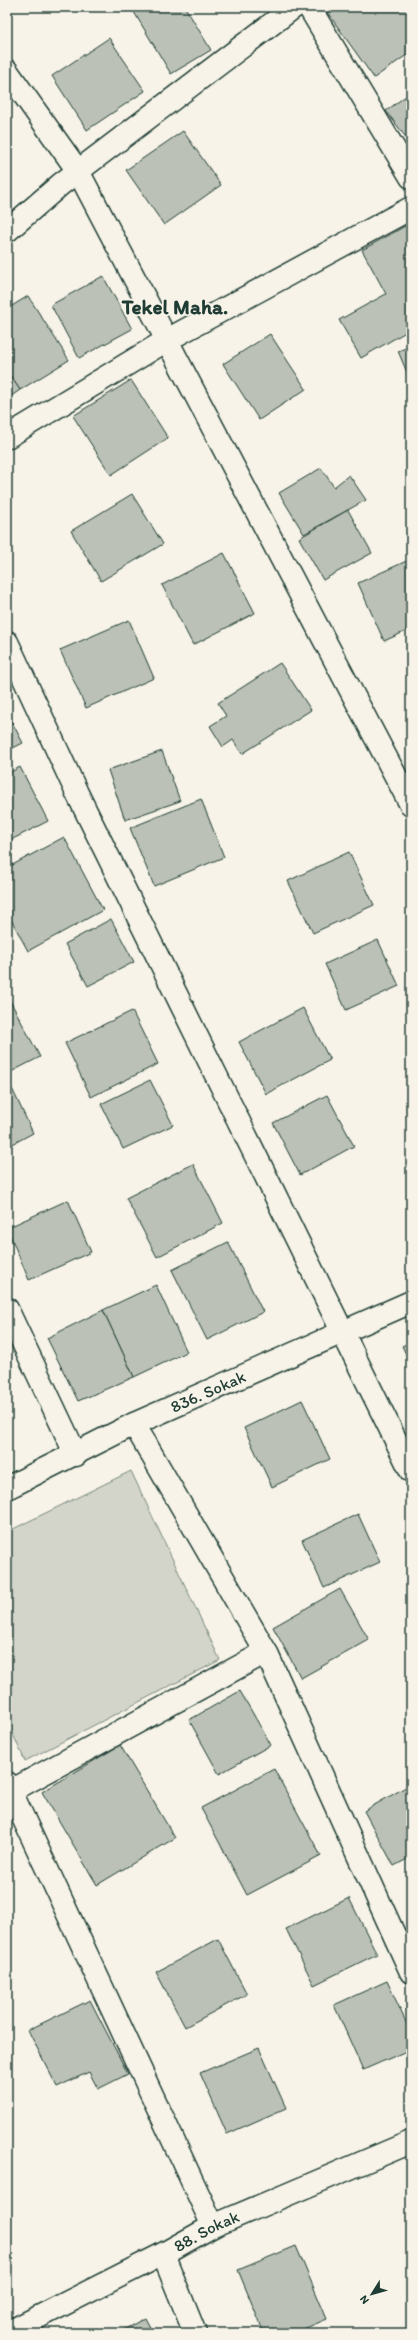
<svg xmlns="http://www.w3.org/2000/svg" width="418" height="2340" viewBox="0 0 418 2340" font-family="Itim,sans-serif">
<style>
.green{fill:#d3d5ca;stroke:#79897f}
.building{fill:#bbc1b6;stroke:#1f3d34}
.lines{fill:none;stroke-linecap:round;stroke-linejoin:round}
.minor-casing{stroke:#1f3d34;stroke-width:25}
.minor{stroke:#f7f3e8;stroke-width:22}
.labels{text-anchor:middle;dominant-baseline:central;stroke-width:3.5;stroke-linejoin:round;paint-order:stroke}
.street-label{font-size:17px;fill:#1f3d34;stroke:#f7f3e8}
.district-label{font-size:21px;font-weight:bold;fill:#1f3d34;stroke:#f7f3e8}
</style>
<rect width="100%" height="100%" fill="#f7f3e8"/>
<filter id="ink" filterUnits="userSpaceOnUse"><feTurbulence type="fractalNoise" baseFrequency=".025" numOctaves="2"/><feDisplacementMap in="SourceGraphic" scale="8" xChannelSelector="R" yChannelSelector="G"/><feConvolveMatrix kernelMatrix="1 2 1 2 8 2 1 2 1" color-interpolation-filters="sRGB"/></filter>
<g filter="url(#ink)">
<polygon class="green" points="131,1471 220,1660 25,1761 7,1721 7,1532"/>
<g class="building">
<polygon points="131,7 185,7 211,50 171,74"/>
<polygon points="334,7 411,7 411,52 374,78 327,12"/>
<polygon points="109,38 145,91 87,130 52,76"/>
<polygon points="411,92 411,144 386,111"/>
<polygon points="183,131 221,185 164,225 126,170"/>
<polygon points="407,225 411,231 411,329 361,358 339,320 386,294 362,250"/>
<polygon points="103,276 132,329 79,358 51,305"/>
<polygon points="28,296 69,360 20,390 7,371 7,309"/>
<polygon points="270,334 306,389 259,420 223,364"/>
<polygon points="411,346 411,382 398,351"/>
<polygon points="7,371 20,390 7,399"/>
<polygon points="131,380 168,438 111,475 73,416"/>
<polygon points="321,468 334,487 349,475 366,500 304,534 279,493"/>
<polygon points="132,494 163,544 101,581 71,531"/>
<polygon points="348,510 372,553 323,580 299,538"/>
<polygon points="224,553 255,613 193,645 162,585"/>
<polygon points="411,559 411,629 384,641 358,583"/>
<polygon points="129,620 154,678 86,708 60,650"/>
<polygon points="280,663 311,710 242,754 233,740 223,747 210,726 226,716 218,703"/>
<polygon points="7,713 23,743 7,751"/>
<polygon points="162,751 180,801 125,820 108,770"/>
<polygon points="20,767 48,821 7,842 7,774"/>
<polygon points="201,799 224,857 154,886 130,828"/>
<polygon points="64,837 103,910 28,951 7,912 7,868"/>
<polygon points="349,852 374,905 313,933 288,881"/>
<polygon points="111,919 134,962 88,986 65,944"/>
<polygon points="378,940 399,986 346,1010 325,964"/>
<polygon points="7,995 40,1057 7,1074"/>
<polygon points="303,1008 330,1060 266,1094 239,1042"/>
<polygon points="132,1011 158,1064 91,1097 65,1043"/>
<polygon points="7,1078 33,1133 7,1147"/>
<polygon points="150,1080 173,1125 123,1149 101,1104"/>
<polygon points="327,1095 354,1146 300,1175 273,1123"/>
<polygon points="193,1164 223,1223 157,1257 126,1198"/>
<polygon points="68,1200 91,1252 29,1280 7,1228"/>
<polygon points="228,1242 263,1312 207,1340 172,1270"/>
<polygon points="156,1285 187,1352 134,1377 103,1310"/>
<polygon points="103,1310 134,1377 78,1401 47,1338"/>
<polygon points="411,1342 411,1364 402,1346"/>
<polygon points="302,1400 330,1459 272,1487 244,1428"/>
<polygon points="358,1514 380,1562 324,1588 302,1540"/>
<polygon points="340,1589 369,1640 301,1678 273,1627"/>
<polygon points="240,1691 271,1745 219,1774 189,1720"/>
<polygon points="120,1745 175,1838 97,1885 42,1792"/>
<polygon points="274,1769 321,1856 247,1895 201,1808"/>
<polygon points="411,1784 411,1857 394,1866 364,1811"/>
<polygon points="349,1898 377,1954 314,1985 286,1929"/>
<polygon points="218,1939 247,1994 185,2027 156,1972"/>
<polygon points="387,1981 411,2033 411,2049 363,2070 334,2005"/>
<polygon points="90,2000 128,2074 98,2089 89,2072 57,2087 28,2030"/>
<polygon points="259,2048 286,2108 227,2134 200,2073"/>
<polygon points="296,2246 327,2319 294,2333 264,2333 238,2270"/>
<polygon points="145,2318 153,2333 118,2333"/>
</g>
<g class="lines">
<defs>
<g id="minor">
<polyline points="309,7 411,177"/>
<polyline points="7,71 78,171 411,805"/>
<polyline points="7,231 61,184 294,7"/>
<polyline points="7,437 167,340 411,208"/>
<polyline points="7,642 77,793 411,1471"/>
<polyline points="7,1309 76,1455"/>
<polyline points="134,1424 266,1652 411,1972"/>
<path id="s1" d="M7 1488 134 1424 411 1302"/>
<polyline points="7,1783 213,2226"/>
<polyline points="11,1791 266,1652"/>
<polyline points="163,2254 195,2333"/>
<path id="s2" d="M7 2333 163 2254 213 2226 411 2142"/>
</g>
</defs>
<use href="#minor" class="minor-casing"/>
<use href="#minor" class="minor"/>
</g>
</g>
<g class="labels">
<g class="street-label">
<text stroke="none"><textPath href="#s1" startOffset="223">836. Sokak</textPath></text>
<text stroke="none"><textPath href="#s2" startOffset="224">88. Sokak</textPath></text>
</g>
<g class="district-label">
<text x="175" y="306">Tekel Maha.</text>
</g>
</g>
<rect width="418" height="2340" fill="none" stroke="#f7f3e8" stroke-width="24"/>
<rect x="12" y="12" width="394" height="2316" fill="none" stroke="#1f3d34" stroke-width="1.5" filter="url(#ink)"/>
<g transform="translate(372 2294) rotate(233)" stroke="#f7f3e8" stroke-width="3" paint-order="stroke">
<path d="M0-3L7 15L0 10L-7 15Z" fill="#1f3d34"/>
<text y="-6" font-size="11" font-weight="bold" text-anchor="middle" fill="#1f3d34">N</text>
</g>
</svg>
